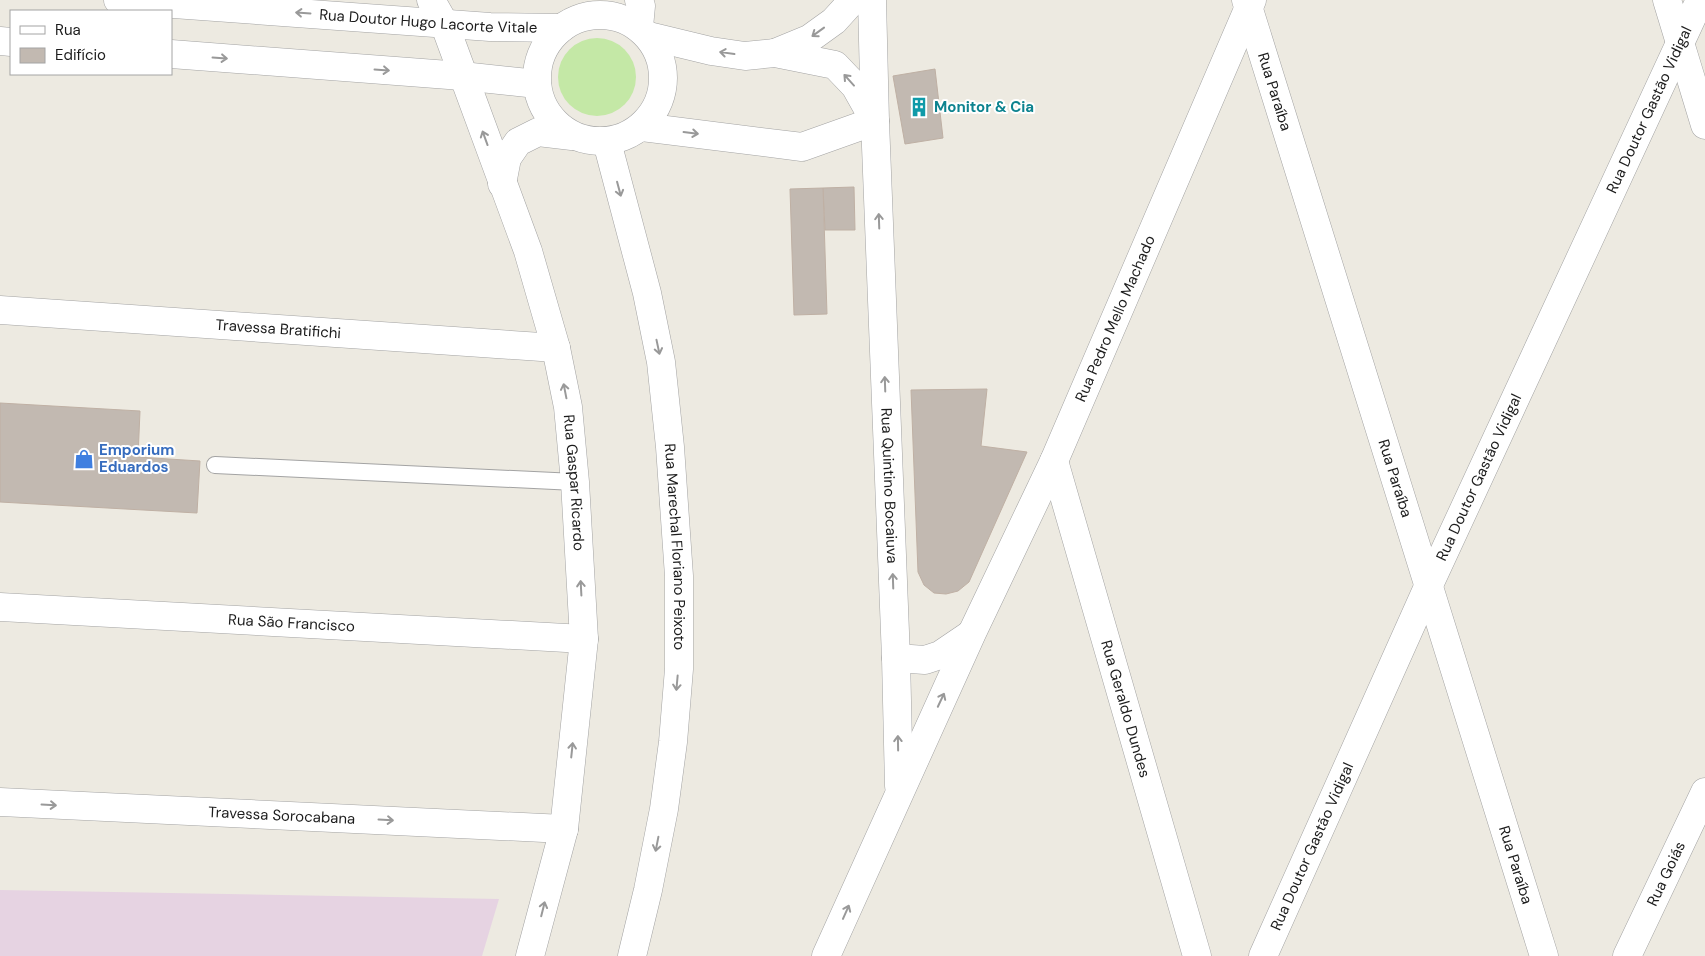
<svg xmlns="http://www.w3.org/2000/svg" width="1705" height="956" viewBox="0 0 1705 956" font-family="'DM Sans',sans-serif">
<style>
.industrial{fill:#e6d3e2}
.grass{fill:#c4e8a6}
.building{fill:#c2b9b1;stroke:#bfb0a4}
.lines{fill:none;stroke-linecap:round;stroke-linejoin:round}
.service-casing{stroke:#a3a3a3;stroke-width:18}
.minor-casing{stroke:#a3a3a3;stroke-width:29}
.tertiary-casing{stroke:#a3a3a3;stroke-width:29}
.service{stroke:#fff;stroke-width:16}
.minor{stroke:#fff;stroke-width:28}
.tertiary{stroke:#fff;stroke-width:28}
.oneway{stroke:#999}
.labels{text-anchor:middle;dominant-baseline:central;stroke-width:4;stroke-linejoin:round;paint-order:stroke}
.street-label{font-size:15px;fill:#1c1c1c;stroke:#fff}
.culture-label{font-size:15px;font-weight:bold;fill:#0d838f;stroke:#fff;text-anchor:start}
.shop-label{font-size:15px;font-weight:bold;fill:#366cbe;stroke:#fff;text-anchor:start}
</style>
<rect width="100%" height="100%" fill="#edeae1"/>
<polygon class="industrial" points="0,890 499,899 482,956 0,956"/>
<circle class="grass" cx="597" cy="77" r="39"/>
<g class="building">
<polygon points="935,69 943,138 905,144 893,76"/>
<polygon points="854,187 855,230 825,230 823,188"/>
<polygon points="823,188 827,314 794,315 790,189"/>
<polygon points="987,389 981,446 1027,452 969,582 958,591 946,594 934,593 924,585 918,572 911,390"/>
<polygon points="0,403 140,411 138,457 200,461 197,513 0,502"/>
</g>
<g class="lines">
<defs>
<polyline id="service" points="215,465 575,482"/>
<g id="minor">
<path id="s1" d="M118 0 490 27 561 28"/>
<polyline points="639,0 641,6 639,27"/>
<path id="s2" d="M872 0 875 121 896 658 899 786"/>
<path id="s3" d="M1246 0 1544 956"/>
<polyline points="1667,0 1705,125"/>
<circle cx="600" cy="78" r="63"/>
<path id="s4" d="M444 23 528 251 556 348 568 407 575 482 584 639 564 829 530 956"/>
<polyline points="649,36 711,51 745,56 775,53 835,65 855,86 873,118"/>
<polyline points="0,41 11,42"/>
<polyline points="775,53 809,39 834,21 853,0"/>
<polyline points="171,54 462,76 537,84"/>
<polyline points="642,127 802,147 875,121"/>
<path id="s5" d="M607 142 647 293 661 362 670 447 679 576V669L673 742 664 809 648 890 632 956"/>
<polyline points="502,184 507,158 518,142 538,132 572,136"/>
<path id="s6" d="M0 310 556 348"/>
<path id="s7" d="M1054 461 1197 956"/>
<path id="s8" d="M0 607 584 639"/>
<polyline points="896,658 925,660 940,655 971,634"/>
<path id="s9" d="M0 802 564 829"/>
<path id="s10" d="M826 956 972 633 1054 461 1252 0"/>
<path id="s11" d="M1263 956 1428 587 1700 0"/>
<path id="s12" d="M1627 956 1705 792"/>
</g>
<polyline id="tertiary" points="431,0 444,23"/>
</defs>
<use href="#service" class="service-casing"/>
<use href="#minor" class="minor-casing"/>
<use href="#tertiary" class="tertiary-casing"/>
<use href="#service" class="service"/>
<use href="#minor" class="minor"/>
<use href="#tertiary" class="tertiary"/>
</g>
<defs><path id="oneway-shaft" d="M-6 0H5M1.5-3L5.5 0L1.5 3" fill="none" stroke-width="1.6" stroke-linecap="round" stroke-linejoin="round" transform="scale(1.25)"/></defs>
<g class="oneway">
<use href="#oneway-shaft" transform="translate(303 13) rotate(-176)"/>
<use href="#oneway-shaft" transform="translate(818 32) rotate(144)"/>
<use href="#oneway-shaft" transform="translate(727 53) rotate(-172)"/>
<use href="#oneway-shaft" transform="translate(220 58) rotate(4)"/>
<use href="#oneway-shaft" transform="translate(382 70) rotate(4)"/>
<use href="#oneway-shaft" transform="translate(849 80) rotate(-132)"/>
<use href="#oneway-shaft" transform="translate(691 133) rotate(7)"/>
<use href="#oneway-shaft" transform="translate(485 138) rotate(-110)"/>
<use href="#oneway-shaft" transform="translate(619 189) rotate(75)"/>
<use href="#oneway-shaft" transform="translate(879 221) rotate(-92)"/>
<use href="#oneway-shaft" transform="translate(658 347) rotate(78)"/>
<use href="#oneway-shaft" transform="translate(885 384) rotate(-92)"/>
<use href="#oneway-shaft" transform="translate(565 391) rotate(-101)"/>
<use href="#oneway-shaft" transform="translate(893 581) rotate(-92)"/>
<use href="#oneway-shaft" transform="translate(581 588) rotate(-93)"/>
<use href="#oneway-shaft" transform="translate(677 683) rotate(95)"/>
<use href="#oneway-shaft" transform="translate(941 700) rotate(-65)"/>
<use href="#oneway-shaft" transform="translate(898 743) rotate(-91)"/>
<use href="#oneway-shaft" transform="translate(572 750) rotate(-84)"/>
<use href="#oneway-shaft" transform="translate(49 805) rotate(3)"/>
<use href="#oneway-shaft" transform="translate(386 820) rotate(3)"/>
<use href="#oneway-shaft" transform="translate(657 844) rotate(101)"/>
<use href="#oneway-shaft" transform="translate(543 909) rotate(-76)"/>
<use href="#oneway-shaft" transform="translate(846 912) rotate(-66)"/>
</g>
<defs>
<symbol id="building-bare" viewBox="-9 -9 18 18"><path d="M-4-6H4V6H1V3H-1V6H-4ZM-2.5-4.3h1.7v1.8h-1.7ZM.8-4.3h1.7v1.8H.8ZM-2.5-1h1.7V.8h-1.7ZM.8-1h1.7V.8H.8Z" fill="#0f9aa8" stroke="#fff" stroke-width="2.5" paint-order="stroke"/></symbol>
<symbol id="shop-bare" viewBox="-9 -9 18 18"><path d="M-5-2.5h2.3a2.7 3.5 0 0 1 5.4 0H5L5.5 6h-11ZM-1.5-2.5h3a1.5 2.3 0 0 0-3 0Z" fill="#3f7fe0" stroke="#fff" stroke-width="2.5" paint-order="stroke"/></symbol>
</defs>
<g fill-rule="evenodd">
<use href="#building-bare" x="905" y="93" width="28" height="28"/>
<use href="#shop-bare" x="70" y="445" width="28" height="28"/>
</g>
<g class="labels">
<g class="street-label">
<text stroke="none"><textPath href="#s1" startOffset="311">Rua Doutor Hugo Lacorte Vitale</textPath></text>
<text stroke="none"><textPath href="#s3" startOffset="96">Rua Paraíba</textPath></text>
<text stroke="none"><textPath href="#s11" startOffset="930">Rua Doutor Gastão Vidigal</textPath></text>
<text stroke="none"><textPath href="#s10" startOffset="700">Rua Pedro Mello Machado</textPath></text>
<text stroke="none"><textPath href="#s6" startOffset="279">Travessa Bratifichi</textPath></text>
<text stroke="none"><textPath href="#s11" startOffset="525">Rua Doutor Gastão Vidigal</textPath></text>
<text stroke="none"><textPath href="#s3" startOffset="501">Rua Paraíba</textPath></text>
<text stroke="none"><textPath href="#s4" startOffset="480">Rua Gaspar Ricardo</textPath></text>
<text stroke="none"><textPath href="#s2" startOffset="486">Rua Quintino Bocaiuva</textPath></text>
<text stroke="none"><textPath href="#s5" startOffset="412">Rua Marechal Floriano Peixoto</textPath></text>
<text stroke="none"><textPath href="#s8" startOffset="292">Rua São Francisco</textPath></text>
<text stroke="none"><textPath href="#s7" startOffset="258">Rua Geraldo Dundes</textPath></text>
<text stroke="none"><textPath href="#s9" startOffset="282">Travessa Sorocabana</textPath></text>
<text stroke="none"><textPath href="#s11" startOffset="120">Rua Doutor Gastão Vidigal</textPath></text>
<text stroke="none"><textPath href="#s3" startOffset="906">Rua Paraíba</textPath></text>
<text stroke="none"><textPath href="#s12" startOffset="91">Rua Goiás</textPath></text>
</g>
<g class="culture-label">
<text x="934" y="107">Monitor &amp; Cia</text>
</g>
<g class="shop-label">
<text x="99" y="450">Emporium<tspan x="99" dy="17">Eduardos</tspan></text>
</g>
</g>
<rect x="10" y="10" width="162" height="65" fill="#ffffff" stroke="#a4a4a4"/>
<rect x="20" y="26" width="25" height="8" fill="#ffffff" stroke="#a4a4a4"/>
<text x="55" y="35" font-size="15" fill="#1c1c1c">Rua</text>
<rect x="20" y="48" width="25" height="15" fill="#c2b9b1" stroke="#a4a4a4"/>
<text x="55" y="60" font-size="15" fill="#1c1c1c">Edifício</text>
</svg>
